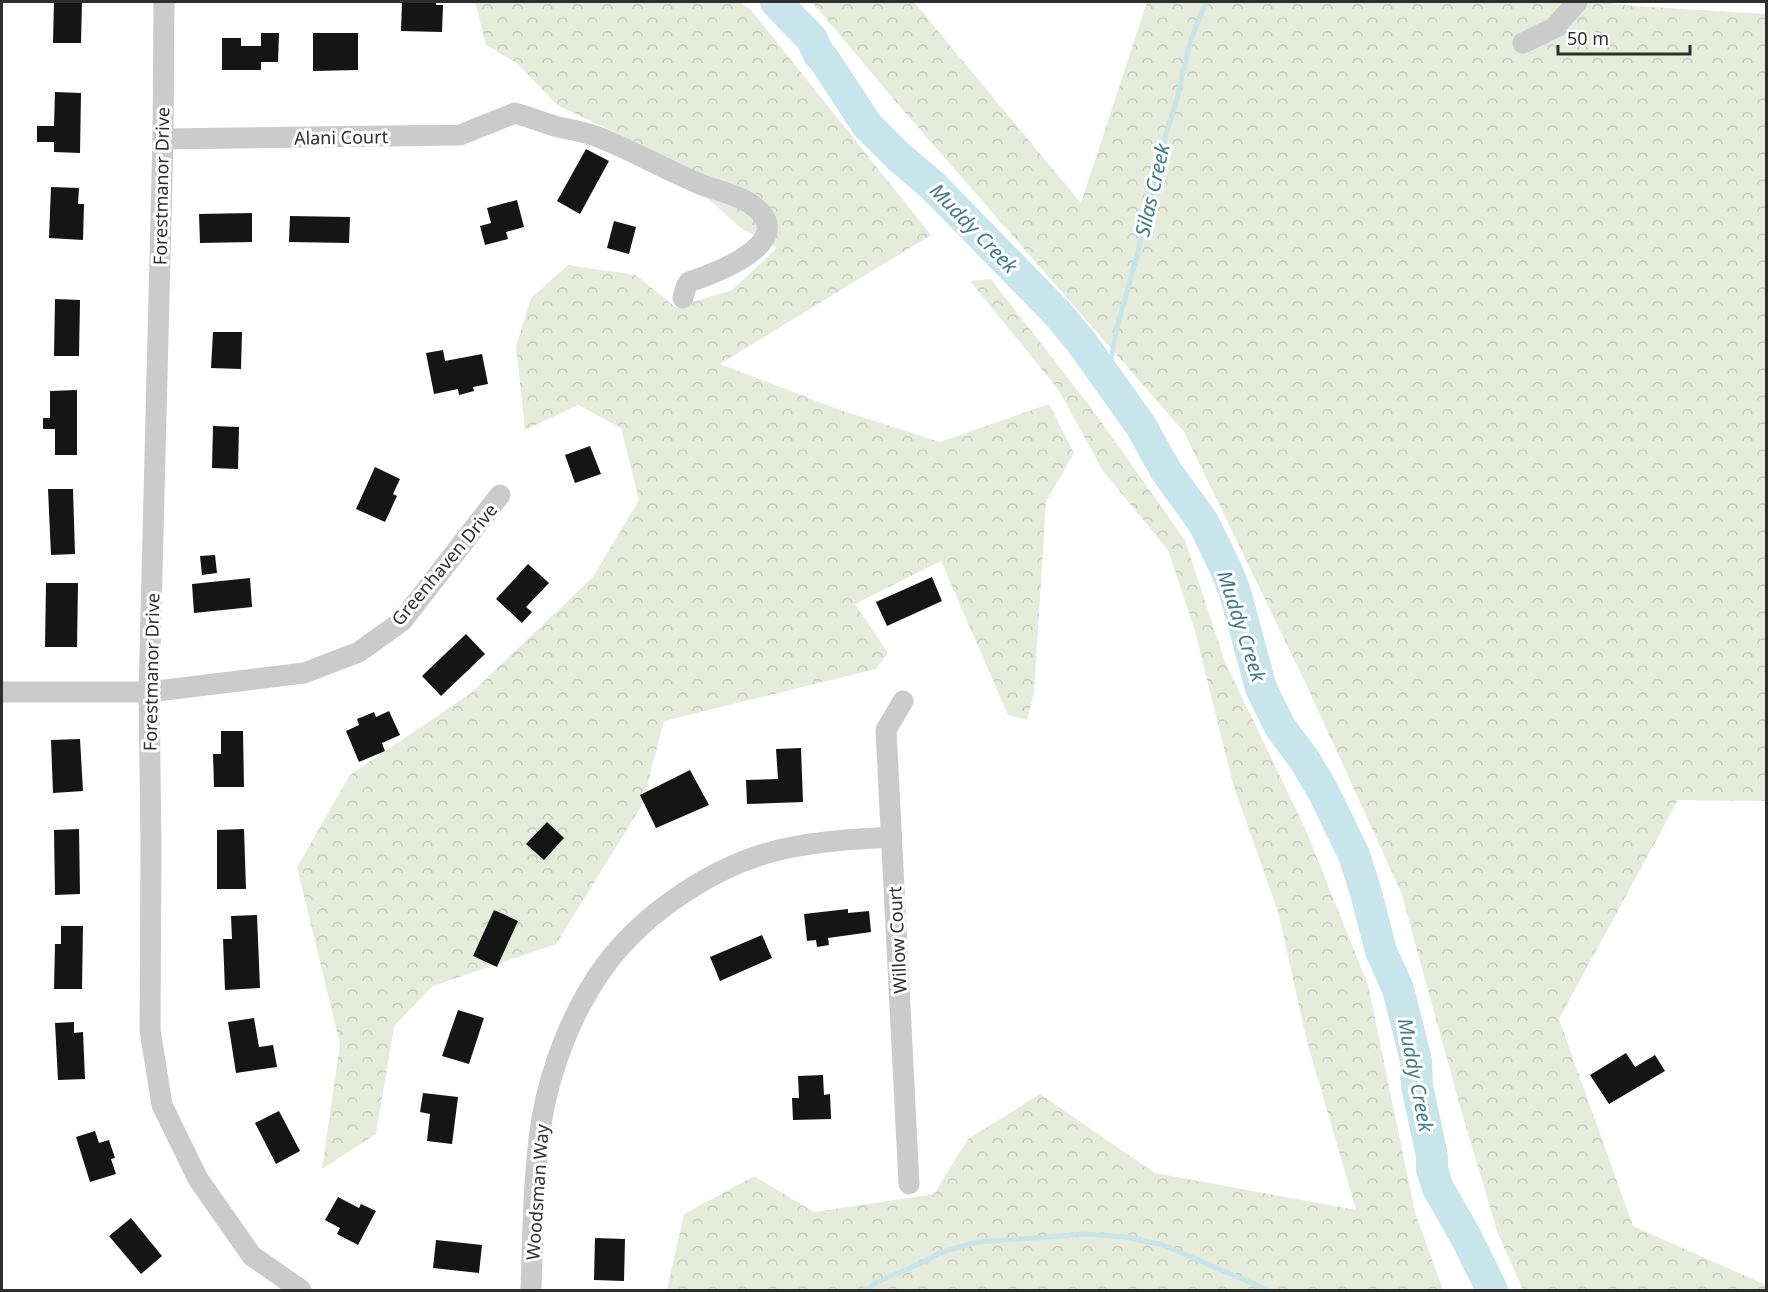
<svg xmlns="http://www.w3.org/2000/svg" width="1768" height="1292" viewBox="0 0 1768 1292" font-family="'Noto Sans',sans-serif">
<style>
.forest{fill:url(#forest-crowns)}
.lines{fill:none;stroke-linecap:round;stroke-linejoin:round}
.stream{stroke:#c8e5eb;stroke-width:5}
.river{stroke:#c8e5eb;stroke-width:32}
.building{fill:#151515}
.minor{stroke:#cbcbcb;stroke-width:21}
.labels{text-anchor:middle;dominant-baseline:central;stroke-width:6;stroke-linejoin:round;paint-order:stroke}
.street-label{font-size:18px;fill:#2e2e2e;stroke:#fff}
.water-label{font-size:20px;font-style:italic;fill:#3c7b88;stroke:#fff}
</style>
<defs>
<pattern id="forest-crowns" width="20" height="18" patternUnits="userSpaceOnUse" patternTransform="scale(1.5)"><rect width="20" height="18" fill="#e7ebdc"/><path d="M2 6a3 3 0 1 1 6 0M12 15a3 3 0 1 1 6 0" fill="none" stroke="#c6cabd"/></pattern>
</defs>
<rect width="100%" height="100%" fill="#fff"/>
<g class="forest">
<polygon points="475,2 740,2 751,10 931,235 720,364 840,410 940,442 1049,404 1074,453 1046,502 1034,693 1027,720 1008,715 941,561 855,604 888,653 876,669 664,721 642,805 556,944 433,986 394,1026 376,1134 322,1169 340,1044 297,867 350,775 471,693 593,577 639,500 621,428 578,405 525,430 516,346 531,298 568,265 636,275 675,307 732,290 777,248 741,228 654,151 557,105 518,64 486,45"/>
<polygon points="812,2 914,2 1081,203 1147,2 1602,2 1635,6 1766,14 1766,801 1678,800 1559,1019 1633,1226 1766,1285 1766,1290 1523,1290 1498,1234 1461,1110 1401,892 1305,682 1184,432 902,109"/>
<polygon points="991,279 1092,409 1185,540 1225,662 1305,828 1368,985 1415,1212 1443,1290 667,1290 684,1214 754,1176 814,1212 934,1194 968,1139 1040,1094 1155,1173 1356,1210 1306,1038 1279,915 1233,784 1195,631 1168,550 1103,471 1058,389 970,281"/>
</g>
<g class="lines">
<g class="stream">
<polyline points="1107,380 1117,327 1137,256 1165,138 1177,99 1190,42 1206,2"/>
<polyline points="865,1290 882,1280 926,1261 939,1253 977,1242 1086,1234 1125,1237 1163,1245 1268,1290"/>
</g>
<polyline class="river" points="776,2 811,38 819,54 825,61 867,125 899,157 933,186 1059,315 1082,343 1141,426 1166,471 1203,522 1225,567 1235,592 1261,688 1280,727 1304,759 1323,791 1354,855 1366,893 1381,951 1398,989 1416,1060 1417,1086 1432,1156 1432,1169 1438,1188 1467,1239 1492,1290"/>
</g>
<g class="building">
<polygon points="54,2 82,2 81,43 53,43"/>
<polygon points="402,2 436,2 436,5 443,5 442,32 401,31"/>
<polygon points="261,33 279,33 278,62 261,62 261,70 222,70 222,38 241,38 241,46 261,46"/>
<polygon points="313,33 358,33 358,70 313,71"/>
<polygon points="55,92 81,93 80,153 54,152 54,142 37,142 37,126 54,126"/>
<polygon points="586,149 609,161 580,214 557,201"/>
<polygon points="51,187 79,188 78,204 84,204 83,240 49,238"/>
<polygon points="517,200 524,227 506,232 508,239 485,245 480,226 491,223 487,208"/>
<polygon points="252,213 252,242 200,243 199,214"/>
<polygon points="290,216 350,217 349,243 289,242"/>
<polygon points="614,221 636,227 629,254 607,248"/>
<polygon points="55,299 80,300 79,356 54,356"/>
<polygon points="213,332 242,332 241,369 211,368"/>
<polygon points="443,350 445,361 482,354 488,384 473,387 474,391 459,395 458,389 434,394 426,353"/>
<polygon points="77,390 77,455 55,455 55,429 43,429 43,418 50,418 50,391"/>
<polygon points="213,426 239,427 238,469 212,468"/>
<polygon points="590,446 601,474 575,483 565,455"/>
<polygon points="375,467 400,479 393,494 397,496 385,522 356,509"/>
<polygon points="48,489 73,489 75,554 51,555"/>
<polygon points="215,555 217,573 202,575 200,556"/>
<polygon points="528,564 549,583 526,607 532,612 522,623 496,599"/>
<polygon points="932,577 942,601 887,626 876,602"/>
<polygon points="250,578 252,607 194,613 192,584"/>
<polygon points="46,583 78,583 77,647 45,647"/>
<polygon points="466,634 485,654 441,696 422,676"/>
<polygon points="389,711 400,735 382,743 385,751 359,762 346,731 359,725 357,719 374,712 376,717"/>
<polygon points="221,731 243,731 244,787 214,787 213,754 221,754"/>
<polygon points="80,739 83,791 53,793 51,740"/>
<polygon points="801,748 803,802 747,804 746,780 778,779 776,749"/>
<polygon points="690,770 709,805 656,828 640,795"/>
<polygon points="547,822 564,838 544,860 526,844"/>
<polygon points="79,829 80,894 55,895 54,830"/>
<polygon points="244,829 246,889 217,889 217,830"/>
<polygon points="848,909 848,913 869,911 871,932 828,938 829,945 817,947 816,940 807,941 804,914"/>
<polygon points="494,910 518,921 497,967 473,956"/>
<polygon points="257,915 260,988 225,990 223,939 232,939 231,916"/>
<polygon points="61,926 83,926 82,989 54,989 55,944 61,944"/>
<polygon points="762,935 772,958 720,981 710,957"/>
<polygon points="458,1010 484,1018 469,1064 442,1056"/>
<polygon points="254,1018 259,1047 273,1045 277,1067 236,1073 228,1022"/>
<polygon points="74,1022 74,1033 83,1032 85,1079 58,1080 55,1023"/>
<polygon points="1626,1053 1635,1067 1655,1055 1665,1071 1609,1104 1590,1075"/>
<polygon points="823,1075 824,1095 830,1094 831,1119 793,1120 792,1098 799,1098 798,1076"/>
<polygon points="423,1093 458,1097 452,1144 427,1141 430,1114 420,1112"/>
<polygon points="279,1111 300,1151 276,1164 255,1123"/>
<polygon points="95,1131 99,1143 109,1140 115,1158 111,1159 116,1174 90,1182 76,1137"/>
<polygon points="338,1197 359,1208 361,1204 376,1211 358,1245 337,1234 340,1228 325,1220"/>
<polygon points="131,1218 162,1256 141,1274 109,1236"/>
<polygon points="595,1238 625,1239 624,1281 594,1280"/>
<polygon points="436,1240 482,1245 479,1273 433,1268"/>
</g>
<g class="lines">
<g class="minor">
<polyline points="164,2 163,139 149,692 151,847 150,1030 162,1105 198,1179 252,1256 301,1290"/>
<polyline points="1523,43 1554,28 1577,2"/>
<path d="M163 139 460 135 515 113C529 117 544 123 558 127 572 130 585 132 598 137 631 150 661 167 693 181 711 190 736 193 752 205 802 241 716 273 689 282L686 287 683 298"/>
<polyline points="2,692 149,692 304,673 359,652 402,621 500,495"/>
<polyline points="903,701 886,730 909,1184"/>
<path d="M531 1290C533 1233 533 1175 542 1118 551 1066 573 1010 604 967 644 912 716 864 783 849 819 841 855 839 892 837"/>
</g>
</g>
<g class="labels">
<g class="street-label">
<text transform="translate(341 137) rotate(-1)">Alani Court</text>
<text transform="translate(161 186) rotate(-89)">Forestmanor Drive</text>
<text transform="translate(444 564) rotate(-50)">Greenhaven Drive</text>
<text transform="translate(151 672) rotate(-89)">Forestmanor Drive</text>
<text transform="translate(897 940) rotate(-93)">Willow Court</text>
<text transform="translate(537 1192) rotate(-86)">Woodsman Way</text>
</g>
<g class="water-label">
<text transform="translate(1152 190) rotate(-77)">Silas Creek</text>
<text transform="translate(974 228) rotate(46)">Muddy Creek</text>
<text transform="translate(1242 626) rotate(72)">Muddy Creek</text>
<text transform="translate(1416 1075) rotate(79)">Muddy Creek</text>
</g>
</g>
<rect width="1768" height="1292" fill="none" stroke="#2e2e2e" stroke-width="6"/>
<path d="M1558 45v9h132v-9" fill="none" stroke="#2e2e2e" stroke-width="3"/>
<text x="1567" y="45" font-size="18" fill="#2e2e2e" stroke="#ffffff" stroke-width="4.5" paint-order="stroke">50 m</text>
</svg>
